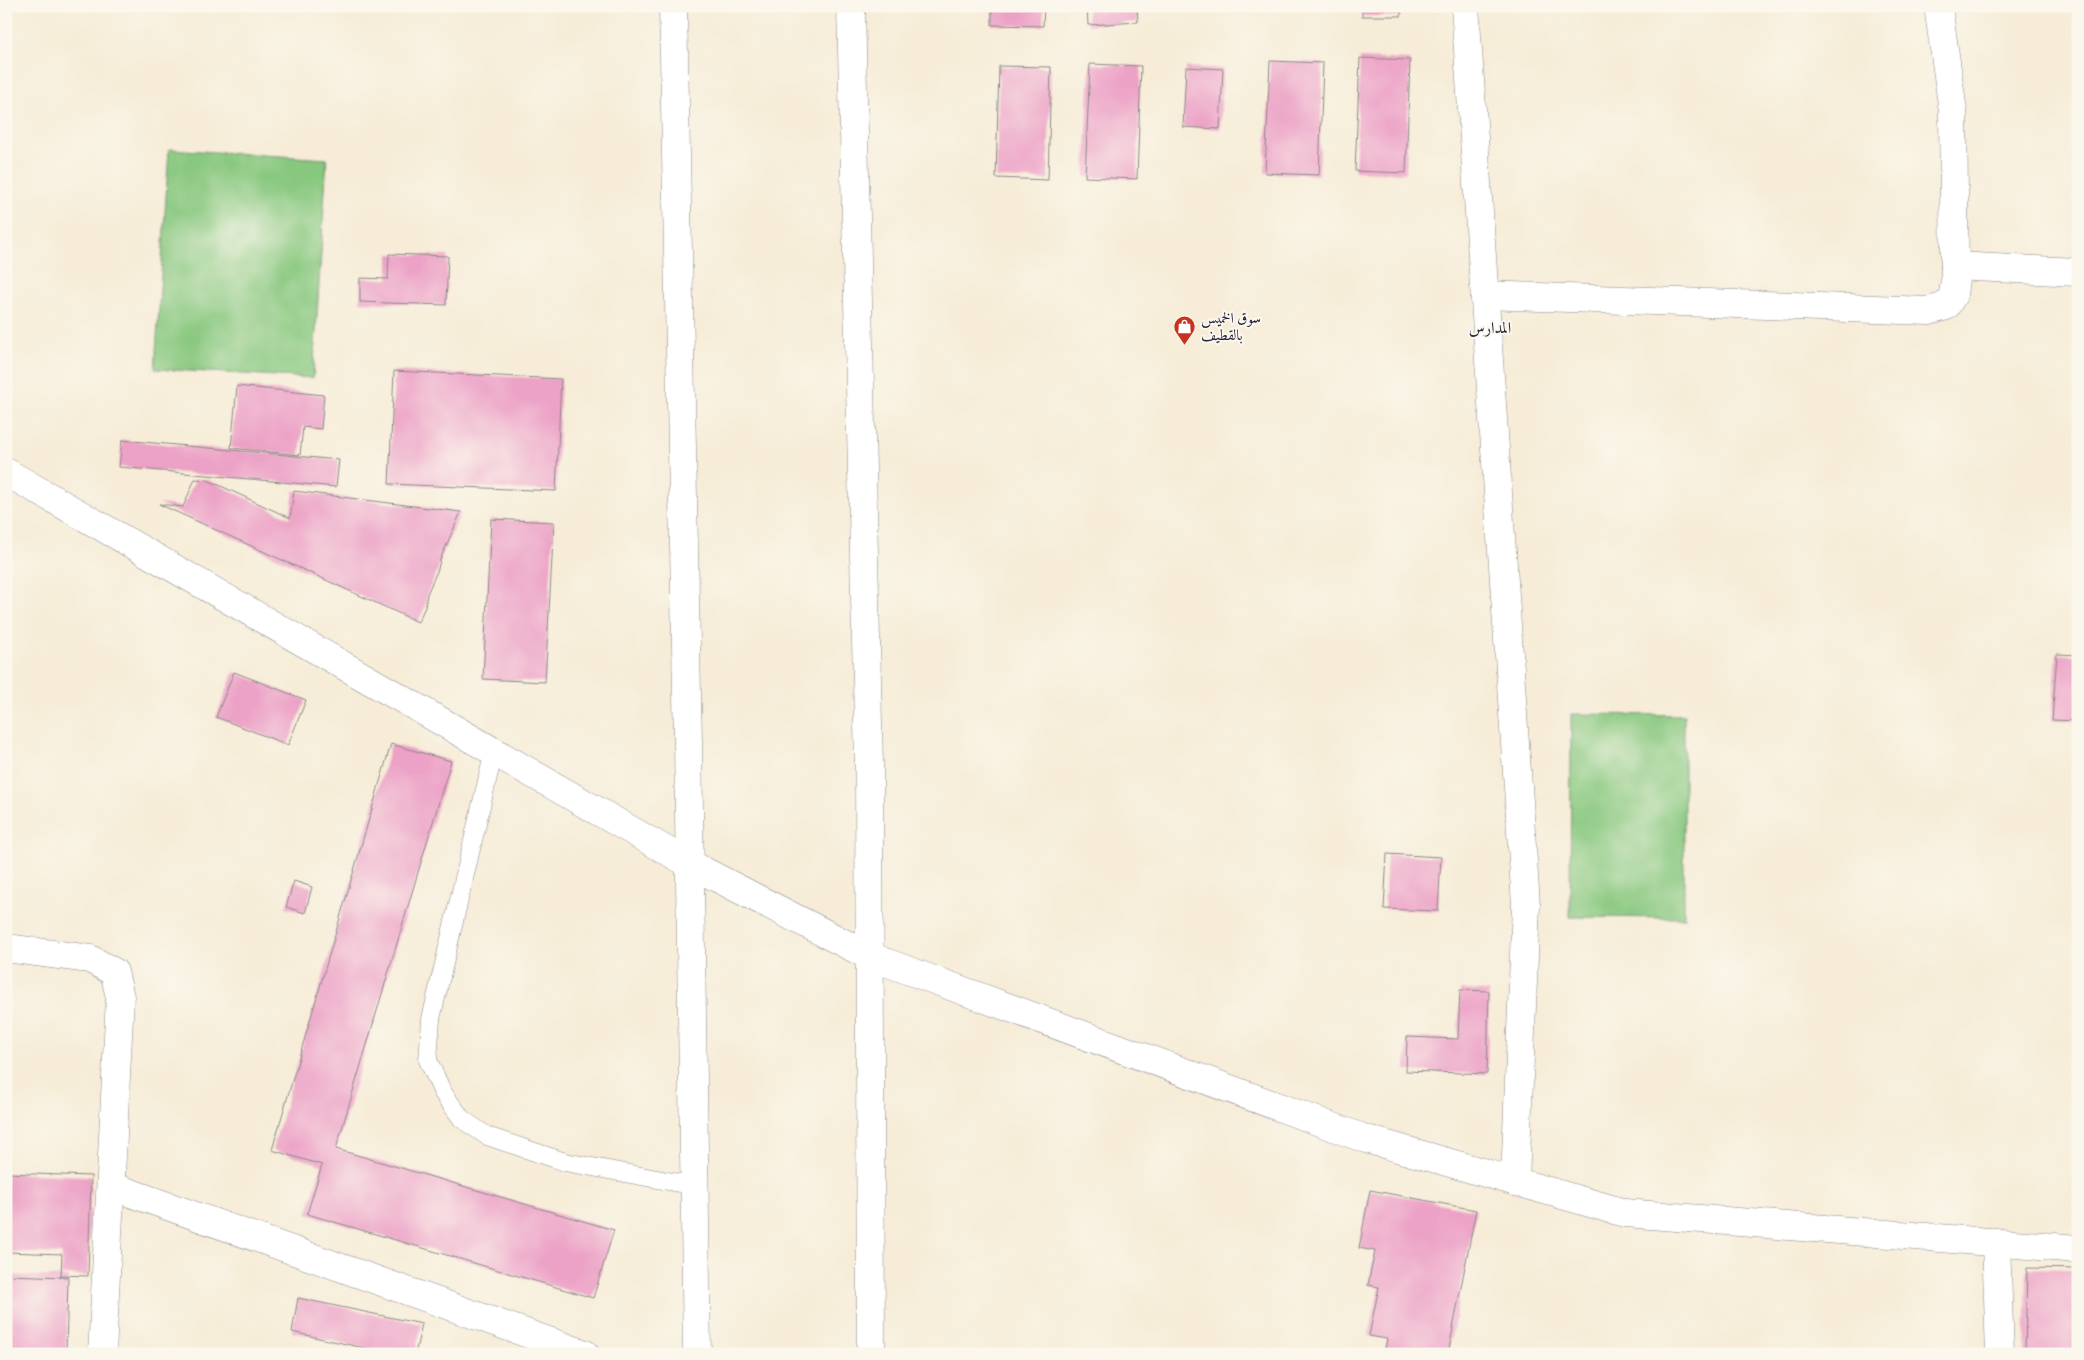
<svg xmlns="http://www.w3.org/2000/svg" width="2084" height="1360" viewBox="0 0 2084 1360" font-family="'IM FELL French Canon',Amiri,serif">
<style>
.green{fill:#87c77e;stroke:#54745c}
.building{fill:#eca1c6}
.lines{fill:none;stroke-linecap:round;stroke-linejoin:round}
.lane-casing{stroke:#8c8789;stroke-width:19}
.street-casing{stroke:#8c8789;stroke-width:29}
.primary-casing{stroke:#8c8789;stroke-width:29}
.lane{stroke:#fff;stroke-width:18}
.street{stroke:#fff;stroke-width:28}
.primary{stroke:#fff;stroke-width:28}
.labels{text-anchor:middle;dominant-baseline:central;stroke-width:4;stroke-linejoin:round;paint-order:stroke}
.poi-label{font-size:15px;fill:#22223b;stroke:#fbf7ec;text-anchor:start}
.neighbourhood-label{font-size:16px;fill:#22223b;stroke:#fbf7ec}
</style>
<rect width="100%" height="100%" fill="#fbf7ec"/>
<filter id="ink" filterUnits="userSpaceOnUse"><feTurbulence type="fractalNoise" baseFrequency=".02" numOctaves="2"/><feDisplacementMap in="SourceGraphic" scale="10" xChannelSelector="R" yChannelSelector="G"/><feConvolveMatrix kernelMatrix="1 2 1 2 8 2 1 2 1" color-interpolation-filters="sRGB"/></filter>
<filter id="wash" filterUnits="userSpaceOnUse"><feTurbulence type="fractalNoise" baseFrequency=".0096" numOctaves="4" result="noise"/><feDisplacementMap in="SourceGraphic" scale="20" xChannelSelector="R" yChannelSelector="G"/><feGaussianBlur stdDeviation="1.12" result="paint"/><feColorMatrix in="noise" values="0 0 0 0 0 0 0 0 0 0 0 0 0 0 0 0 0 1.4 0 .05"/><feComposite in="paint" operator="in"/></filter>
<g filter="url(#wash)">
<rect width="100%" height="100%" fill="#f6ecd7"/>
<g class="green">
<polygon points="169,149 327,159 313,378 155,369"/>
<polygon points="1571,714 1684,715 1684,918 1570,917"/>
</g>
<g id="blocks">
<g class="building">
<polygon points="992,6 1044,6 1043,26 992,25"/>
<polygon points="1087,6 1137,6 1138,22 1088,25"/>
<rect x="1362" y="6" width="39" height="10"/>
<polygon points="1360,58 1410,60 1406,173 1355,171"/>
<polygon points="1270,61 1323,63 1319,175 1265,173"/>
<polygon points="1090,64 1141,66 1137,179 1085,177"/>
<polygon points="999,66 1051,67 1048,180 996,178"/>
<polygon points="1186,67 1223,69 1220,129 1183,127"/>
<polygon points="389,254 448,256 446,305 360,302 360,278 388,279"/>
<polygon points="394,371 561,379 556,491 389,484"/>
<polygon points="237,386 324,395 321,429 303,427 300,455 231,448"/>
<polygon points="122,440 339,460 336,487 119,467"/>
<polygon points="195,479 208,480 290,518 294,491 461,512 440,560 438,569 427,594 425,607 418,622 159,504 183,507"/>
<polygon points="491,519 554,522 545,682 483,679"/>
<polygon points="2057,654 2078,655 2078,721 2052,720"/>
<polygon points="234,672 306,700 288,745 216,717"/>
<polygon points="391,744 451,761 336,1149 614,1230 593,1298 307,1214 322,1165 272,1150"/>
<polygon points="1387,854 1441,857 1438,911 1384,909"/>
<polygon points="294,881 312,887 305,913 286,907"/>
<polygon points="1460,990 1489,991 1487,1074 1406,1071 1407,1037 1458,1039"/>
<polygon points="6,1173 91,1176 88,1276 61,1275 62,1254 6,1252"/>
<polygon points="1370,1190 1476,1210 1448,1354 1384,1354 1387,1339 1369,1336 1379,1287 1368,1285 1375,1251 1359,1248"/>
<polygon points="2027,1268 2078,1269 2078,1354 2025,1354"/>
<polygon points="6,1275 68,1277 66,1354 6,1354"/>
<polygon points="298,1298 422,1324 415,1354 391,1354 292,1332"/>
</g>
</g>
</g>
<g filter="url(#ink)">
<use href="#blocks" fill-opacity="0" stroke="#8c8789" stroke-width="1"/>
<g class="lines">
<defs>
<polyline id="lane" points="494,751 431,1019 428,1060 443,1093 462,1119 487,1136 565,1162 695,1186"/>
<g id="street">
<polyline points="1465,6 1526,905 1515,1182"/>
<polyline points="1955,266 2078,272"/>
<polyline points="1485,295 1929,311 1946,306 1953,295 1955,279 1953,111 1938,6"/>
<polyline points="6,472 690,864 869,956 1363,1138 1625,1213 2078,1249"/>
<polyline points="6,948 90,959 114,972 120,997 102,1354"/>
<polyline points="111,1186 585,1354"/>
<polyline points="1996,1242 2000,1354"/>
</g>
<g id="primary">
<polyline points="673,6 688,743 697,1354"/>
<polyline points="851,6 869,765 871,1354"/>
</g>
</defs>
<use href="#lane" class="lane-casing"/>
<use href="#street" class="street-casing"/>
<use href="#primary" class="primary-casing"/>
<use href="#lane" class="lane"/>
<use href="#street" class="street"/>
<use href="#primary" class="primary"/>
</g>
</g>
<defs>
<symbol id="shop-pin" viewBox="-11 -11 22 30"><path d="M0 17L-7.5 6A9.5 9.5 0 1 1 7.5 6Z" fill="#c8321e" stroke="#fbf7ec"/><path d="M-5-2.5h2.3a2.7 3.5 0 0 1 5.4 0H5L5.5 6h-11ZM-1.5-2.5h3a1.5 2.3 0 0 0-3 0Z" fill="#fff"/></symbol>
</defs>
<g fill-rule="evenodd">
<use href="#shop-pin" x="1172" y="314" width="25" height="34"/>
</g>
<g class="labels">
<g class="poi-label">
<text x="1201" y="318">سوق الخميس<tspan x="1201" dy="17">بالقطيف</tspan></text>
</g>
<g class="neighbourhood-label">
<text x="1490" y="327">المدارس</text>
</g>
</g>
<rect width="2084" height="1360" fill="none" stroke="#fbf7ec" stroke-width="25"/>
</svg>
